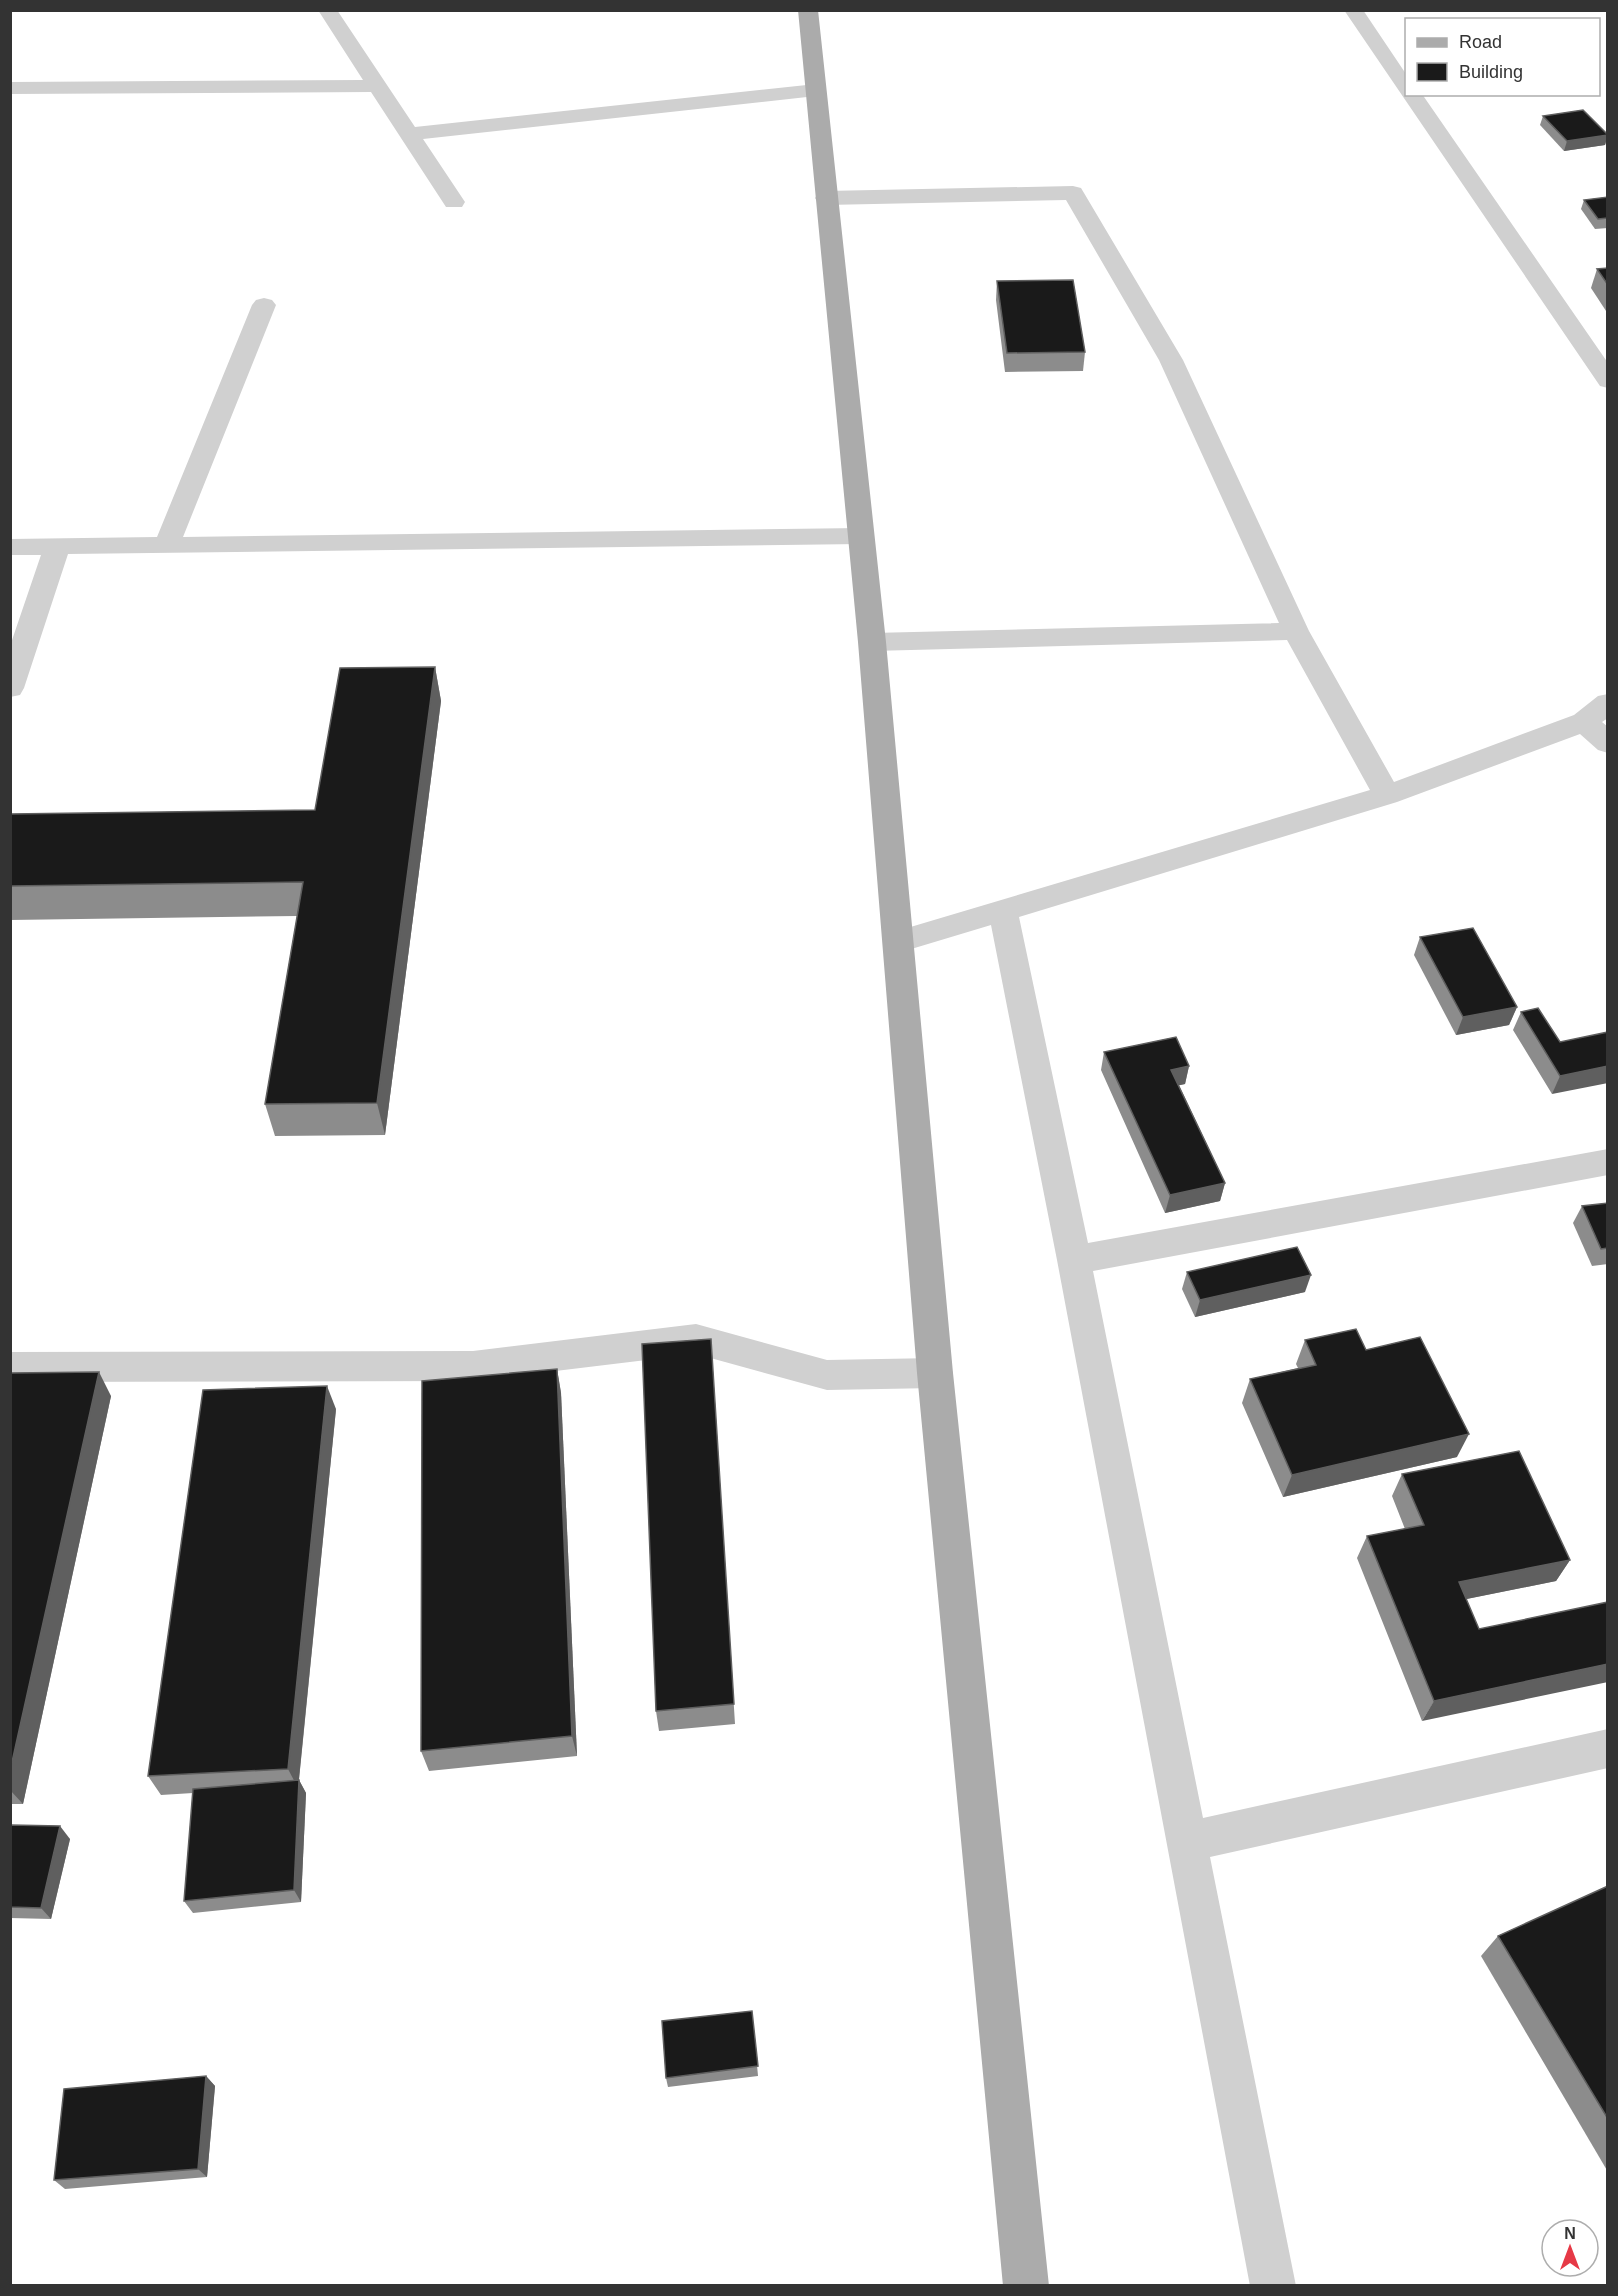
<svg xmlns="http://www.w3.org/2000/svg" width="1618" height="2296" viewBox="0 0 1618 2296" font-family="Helvetica,sans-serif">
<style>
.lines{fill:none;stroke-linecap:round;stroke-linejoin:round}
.minor{fill:#d0d0d0;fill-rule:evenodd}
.major{fill:#ababab;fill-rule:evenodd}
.wall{fill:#8c8c8c}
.shaded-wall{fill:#5f5f5f}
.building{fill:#1a1a1a;stroke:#5f5f5f;stroke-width:1.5}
</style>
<rect width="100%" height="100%" fill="#fff"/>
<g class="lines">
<g class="minor">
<polygon points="318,10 337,10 415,127 816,84 823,86 826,90 823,94 816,96 423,139 465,202 462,207 446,207 371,92 10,94 10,82 363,80"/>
<polygon points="1344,10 1363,10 1406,74 1406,94 1422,94 1608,363 1608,388 1600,386"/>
<polygon points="1073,186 1081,188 1084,193 1183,360 1309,631 1394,782 1574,715 1598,696 1608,694 1608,718 1602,722 1608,727 1608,753 1598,750 1580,734 1397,802 1019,917 1088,1243 1608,1149 1608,1175 1093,1271 1203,1818 1608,1729 1608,1768 1210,1857 1296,2286 1250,2286 1057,1260 991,925 898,953 887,950 883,942 887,934 1370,790 1287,640 872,651 862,648 858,642 862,636 872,633 1279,623 1159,360 1066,200 826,205 818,203 815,198 818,193 826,191"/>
<polygon points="264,298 272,300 276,305 183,537 861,528 870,530 874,536 870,542 861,544 68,554 24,688 20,695 10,697 10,646 41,555 10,555 10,539 157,537 252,305 256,300"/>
<polygon points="696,1324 827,1360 935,1358 948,1362 953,1373 948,1384 935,1388 827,1390 696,1354 473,1381 10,1382 10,1352 473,1351"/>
</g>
<polygon class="major" points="798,10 818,10 886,642 953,1373 1049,2286 1003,2286 917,1373 858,642"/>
</g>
<g class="wall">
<polygon points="1543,116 1608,135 1605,145 1564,151 1540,125"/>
<polygon points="1608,197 1608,228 1595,229 1581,209 1584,200"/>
<polygon points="1608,268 1608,314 1591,288 1597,269"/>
<polygon points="997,281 1085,352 1083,371 1005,372 996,300"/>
<polygon points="435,667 441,701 385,1135 275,1136 265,1104 297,916 10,920 10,814 315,810"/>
<polygon points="1420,937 1517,1007 1509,1025 1456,1035 1414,955"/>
<polygon points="1521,1012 1560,1042 1608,1032 1552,1094 1513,1030"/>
<polygon points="1104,1052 1189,1066 1185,1084 1179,1085 1225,1183 1220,1201 1165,1213 1101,1070"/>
<polygon points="1608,1203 1608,1264 1592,1266 1573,1223 1582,1206"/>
<polygon points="1187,1272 1305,1292 1195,1317 1182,1289"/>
<polygon points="711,1339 735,1724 659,1731 656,1711"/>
<polygon points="1305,1340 1366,1350 1457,1457 1283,1497 1242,1403 1250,1379 1298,1368 1296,1364"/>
<polygon points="557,1369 561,1393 577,1756 429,1771 421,1751"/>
<polygon points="10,1373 111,1396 23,1804 10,1804"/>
<polygon points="336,1409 299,1780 306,1793 301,1902 193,1913 184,1901 193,1793 161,1795 148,1776"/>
<polygon points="1402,1474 1570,1560 1556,1581 1466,1599 1479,1629 1422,1721 1357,1558 1367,1536 1405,1529 1392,1496"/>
<polygon points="10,1825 70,1839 51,1919 10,1918"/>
<polygon points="1608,1886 1608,2172 1481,1956 1498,1936"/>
<polygon points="752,2011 758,2076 668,2087 666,2078"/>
<polygon points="206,2076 215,2086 207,2177 65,2189 54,2180"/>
</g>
<g class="shaded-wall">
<polygon points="1608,135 1605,145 1564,151 1567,141"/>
<polygon points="435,667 441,701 385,1135 377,1103"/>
<polygon points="1517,1007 1509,1025 1456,1035 1463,1017"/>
<polygon points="1189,1066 1185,1084 1167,1088 1171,1070"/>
<polygon points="1608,1066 1608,1083 1552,1094 1560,1076"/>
<polygon points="1225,1183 1220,1201 1165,1213 1170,1195"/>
<polygon points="1311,1275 1305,1292 1195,1317 1200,1300"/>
<polygon points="557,1369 561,1393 577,1756 572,1736"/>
<polygon points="99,1372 111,1396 23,1804 10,1790 10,1771"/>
<polygon points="327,1386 336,1409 298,1788 288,1769"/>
<polygon points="1469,1434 1457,1457 1283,1497 1292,1475"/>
<polygon points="1570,1560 1556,1581 1447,1603 1459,1582"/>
<polygon points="1608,1664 1608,1682 1422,1721 1434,1701"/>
<polygon points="299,1780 306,1793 301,1902 294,1890"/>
<polygon points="60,1826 70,1839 51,1919 41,1908"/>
<polygon points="206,2076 215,2086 207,2177 198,2169"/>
</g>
<g class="building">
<polygon points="1583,110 1608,135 1567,141 1543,116"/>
<polygon points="1608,197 1608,218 1598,219 1584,200"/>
<polygon points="1608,268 1608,285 1597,269"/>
<polygon points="1073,280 1085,352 1007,353 997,281"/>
<polygon points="435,667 377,1103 265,1104 303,882 10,886 10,814 315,810 340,668"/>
<polygon points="1473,928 1517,1007 1463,1017 1420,937"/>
<polygon points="1538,1008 1560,1042 1608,1032 1608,1066 1560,1076 1521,1012"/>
<polygon points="1176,1037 1189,1066 1171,1070 1225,1183 1170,1195 1104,1052"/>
<polygon points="1608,1203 1608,1248 1601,1249 1582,1206"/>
<polygon points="1297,1247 1311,1275 1200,1300 1187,1272"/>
<polygon points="1356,1329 1366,1350 1420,1337 1469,1434 1292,1475 1250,1379 1316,1365 1305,1340"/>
<polygon points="711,1339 734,1704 656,1711 642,1344"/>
<polygon points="557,1369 572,1736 421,1751 422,1381"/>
<polygon points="99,1372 10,1771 10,1373"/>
<polygon points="327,1386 288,1769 148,1776 203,1390"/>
<polygon points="1519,1451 1570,1560 1459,1582 1479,1629 1608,1602 1608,1664 1434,1701 1367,1536 1424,1525 1402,1474"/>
<polygon points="299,1780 294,1890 184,1901 193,1789"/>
<polygon points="10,1825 60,1826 41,1908 10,1907"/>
<polygon points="1608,1886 1608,2119 1498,1936"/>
<polygon points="752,2011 758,2066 666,2078 662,2021"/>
<polygon points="206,2076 198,2169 54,2180 64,2089"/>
</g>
<rect width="1618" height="2296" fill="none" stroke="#333333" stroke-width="24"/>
<rect x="1405" y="18" width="195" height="78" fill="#ffffff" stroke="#adadad" stroke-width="1.5"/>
<rect x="1417" y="38" width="30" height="9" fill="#ababab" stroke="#adadad" stroke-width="1.5"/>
<text x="1459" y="48" font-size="18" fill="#333333">Road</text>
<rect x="1417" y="63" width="30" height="18" fill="#1a1a1a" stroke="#adadad" stroke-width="1.5"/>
<text x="1459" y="78" font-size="18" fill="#333333">Building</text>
<g transform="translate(1570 2248)"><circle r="28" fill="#ffffff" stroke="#adadad" stroke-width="1.5"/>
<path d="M0-4.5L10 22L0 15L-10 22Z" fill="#e63946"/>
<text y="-9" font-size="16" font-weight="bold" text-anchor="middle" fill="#333333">N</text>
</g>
</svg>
